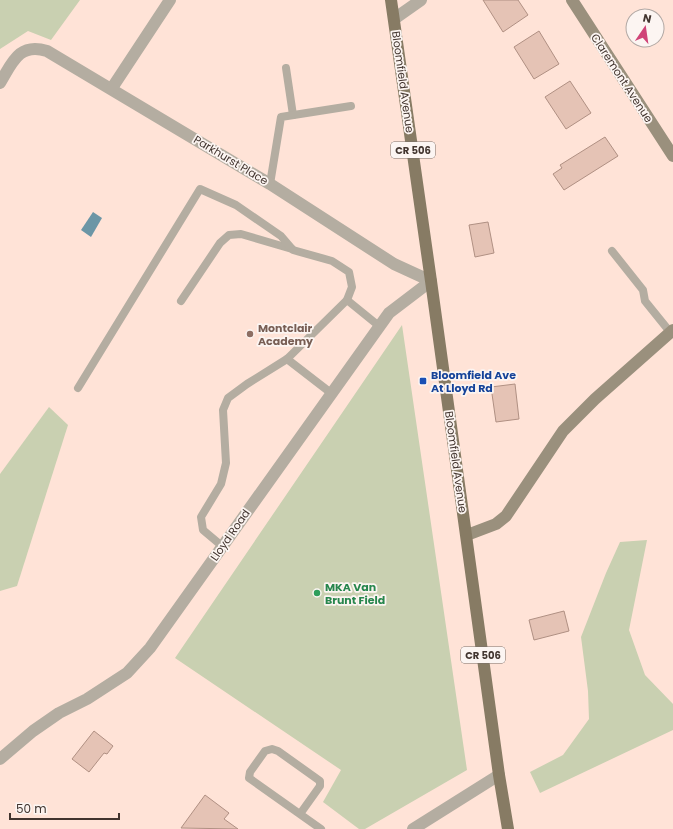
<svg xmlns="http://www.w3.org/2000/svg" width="673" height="829" viewBox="0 0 673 829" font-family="Poppins,sans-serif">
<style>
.green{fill:#c9d0b1}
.water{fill:#6c96a6}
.building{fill:#e5c3b5;stroke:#b09083}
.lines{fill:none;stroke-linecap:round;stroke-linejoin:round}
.lane{stroke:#b4ada1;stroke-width:8}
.street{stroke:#b4ada1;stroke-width:12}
.secondary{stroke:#9a907d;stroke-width:12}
.primary{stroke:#877b64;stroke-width:12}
.education-dot{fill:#8d6e63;stroke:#fcf5f2;stroke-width:1.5}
.transit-dot{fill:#1a4fb4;stroke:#fcf5f2;stroke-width:1.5}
.leisure-dot{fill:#2e9e5b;stroke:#fcf5f2;stroke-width:1.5}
.labels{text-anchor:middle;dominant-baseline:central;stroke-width:3.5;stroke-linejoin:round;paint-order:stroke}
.shield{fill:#fcf5f2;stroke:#796e69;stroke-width:1}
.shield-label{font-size:10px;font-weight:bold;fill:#41342e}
.street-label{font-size:11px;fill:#41342e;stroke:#fcf5f2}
.education-label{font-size:11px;font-weight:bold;fill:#785e54;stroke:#fcf5f2;text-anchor:start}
.transit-label{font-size:11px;font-weight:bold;fill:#164399;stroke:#fcf5f2;text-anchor:start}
.leisure-label{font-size:11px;font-weight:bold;fill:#27864d;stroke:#fcf5f2;text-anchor:start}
</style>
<rect width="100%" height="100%" fill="#ffe3d7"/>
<g class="green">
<polygon points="0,0 80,0 51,40 28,31 0,49"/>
<polygon points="402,325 467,770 365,829 359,829 323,802 341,770 175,658"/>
<polygon points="49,407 68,425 17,586 0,591 0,474"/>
<polygon points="647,540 629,630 645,675 673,704 673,730 540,793 530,772 563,755 589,719 588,691 581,637 606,573 620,542"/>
</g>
<polygon class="water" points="93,212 102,218 91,237 81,230"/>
<g class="building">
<polygon points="483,0 518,0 528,15 503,32"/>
<polygon points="539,31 559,64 534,79 514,47"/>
<polygon points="570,81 591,113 566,129 545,97"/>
<polygon points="605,137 618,156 564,190 553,174 562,168 560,165"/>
<polygon points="488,222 494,253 475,257 469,225"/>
<polygon points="515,384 519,419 496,422 491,387"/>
<polygon points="564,611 569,631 534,640 529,620"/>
<polygon points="94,731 113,746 107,754 104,753 89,772 72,759"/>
<polygon points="205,795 229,813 224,819 238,829 181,828"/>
</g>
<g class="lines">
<g class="lane">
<polyline points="286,68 293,115"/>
<polyline points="270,184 281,117 351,106"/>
<polyline points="612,251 643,290 645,301 670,332"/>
<polyline points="347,300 379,326"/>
<polyline points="181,301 220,243 229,235 241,234 292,249"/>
<polyline points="287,359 331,393"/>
<polyline points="78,388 200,189 236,205 281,236 293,250 332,261 349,272 352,287 347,300 287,359 247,384 228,398 223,410 226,463 221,484 201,517 203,530 222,546"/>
<polyline points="300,814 320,786 320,781 278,751 272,749 265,751 250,772 249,778 321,829"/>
</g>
<g class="street">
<polyline points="394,19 421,0"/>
<path d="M0 83C12 63 19 42 47 51L270 184 394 264 431 281 389 313 150 648 127 673 87 699 59 713 33 731 0 759"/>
<polyline points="112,88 170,0"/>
<polyline points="413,829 499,775"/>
</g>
<g class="secondary">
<polyline points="572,0 673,156"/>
<polyline points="467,535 496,524 506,516 563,431 595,399 673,330"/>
</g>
<polyline class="primary" points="391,0 431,281 499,775 508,829"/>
</g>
<circle class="education-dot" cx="250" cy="334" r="4"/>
<rect class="transit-dot" x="419" y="377" width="8" height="8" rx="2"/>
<circle class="leisure-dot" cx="317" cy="593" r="4"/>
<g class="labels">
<g class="shield">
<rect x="391" y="142" width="44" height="16" rx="3"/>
<rect x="461" y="647" width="44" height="16" rx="3"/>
</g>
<g class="shield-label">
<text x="413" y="150">CR 506</text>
<text x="483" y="655">CR 506</text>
</g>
<g class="street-label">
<text transform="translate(622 78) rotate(57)">Claremont Avenue</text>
<text transform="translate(403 82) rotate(82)">Bloomfield Avenue</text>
<text transform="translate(231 160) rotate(31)">Parkhurst Place</text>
<text transform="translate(456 462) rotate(82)">Bloomfield Avenue</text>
<text transform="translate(230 535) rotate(-55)">Lloyd Road</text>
</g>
<g class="education-label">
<text x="258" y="328">Montclair<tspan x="258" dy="13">Academy</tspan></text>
</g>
<g class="transit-label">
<text x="431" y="375">Bloomfield Ave<tspan x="431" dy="13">At Lloyd Rd</tspan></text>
</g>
<g class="leisure-label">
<text x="325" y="587">MKA Van<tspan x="325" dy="13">Brunt Field</tspan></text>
</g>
</g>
<g transform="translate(645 28) rotate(13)"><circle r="19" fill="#fcf5f2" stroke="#b1a8a4"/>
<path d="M0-3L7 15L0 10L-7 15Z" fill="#d04478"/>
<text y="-6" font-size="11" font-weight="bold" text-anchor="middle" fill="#41342e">N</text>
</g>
<path d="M10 813v6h109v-6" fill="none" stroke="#41342e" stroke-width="2"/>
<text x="16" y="813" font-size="12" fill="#41342e" stroke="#fcf5f2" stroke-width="3" paint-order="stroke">50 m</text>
</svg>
